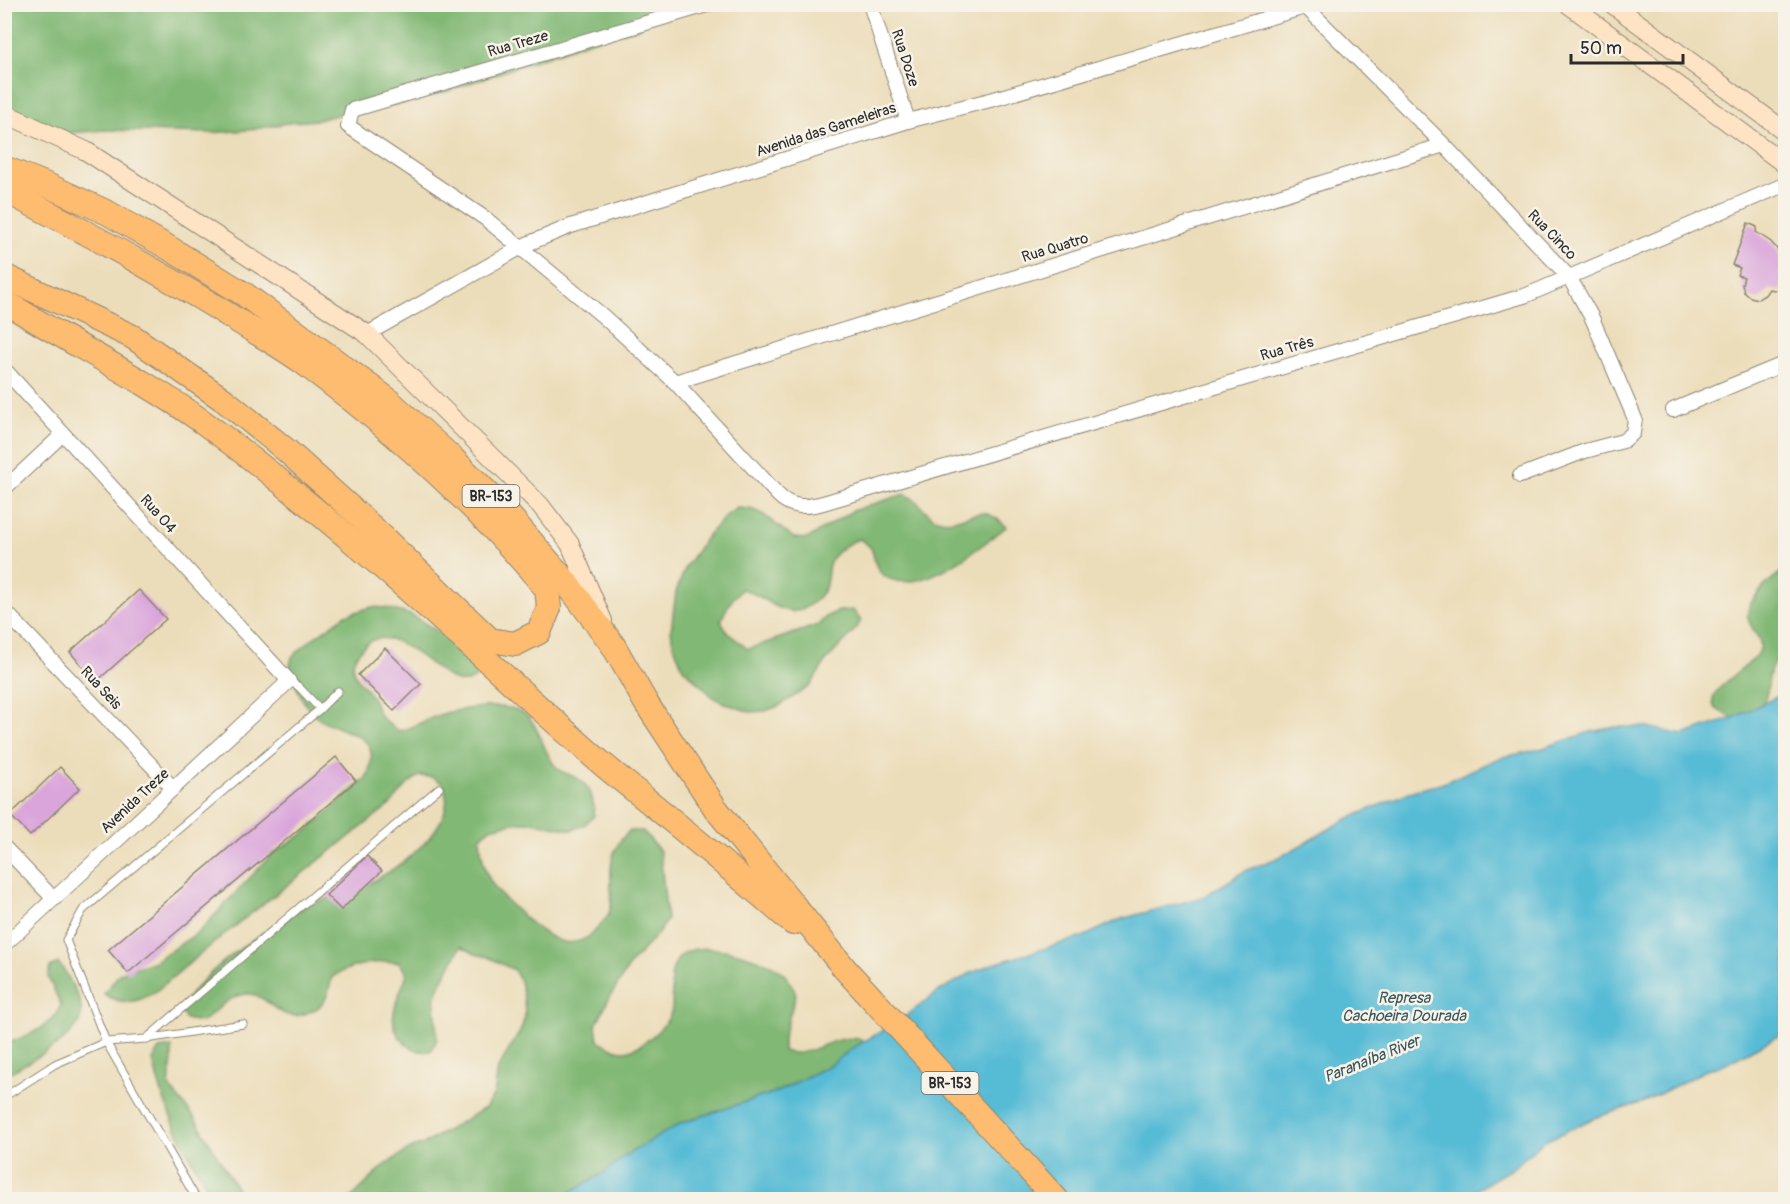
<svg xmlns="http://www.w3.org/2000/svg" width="1790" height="1204" viewBox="0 0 1790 1204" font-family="Pangolin,sans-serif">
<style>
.forest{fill:#81b875;stroke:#567250;stroke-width:1.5}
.water{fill:#57bbd5;stroke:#417380;stroke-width:1.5}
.building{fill:#daa5db}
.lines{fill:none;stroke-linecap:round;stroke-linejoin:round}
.lane-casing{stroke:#8c8472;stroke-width:9}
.street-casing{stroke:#8c8472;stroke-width:16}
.secondary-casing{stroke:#8c8472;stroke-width:20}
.highway-casing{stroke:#8c8472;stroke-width:26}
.lane{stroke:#fff;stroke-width:7}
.street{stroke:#fff;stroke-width:14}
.secondary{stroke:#fee4c5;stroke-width:18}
.highway{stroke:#fdbc6f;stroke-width:24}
.labels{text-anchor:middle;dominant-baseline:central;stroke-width:5;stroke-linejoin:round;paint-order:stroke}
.shield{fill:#f7f3e8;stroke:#686764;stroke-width:1.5}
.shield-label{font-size:14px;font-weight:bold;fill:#2b2b2b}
.street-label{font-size:15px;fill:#2b2b2b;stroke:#f7f3e8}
.water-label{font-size:16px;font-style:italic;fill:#38565e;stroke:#f7f3e8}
</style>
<rect width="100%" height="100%" fill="#f7f3e8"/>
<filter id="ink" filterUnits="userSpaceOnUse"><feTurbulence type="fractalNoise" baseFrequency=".0167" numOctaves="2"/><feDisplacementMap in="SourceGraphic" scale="12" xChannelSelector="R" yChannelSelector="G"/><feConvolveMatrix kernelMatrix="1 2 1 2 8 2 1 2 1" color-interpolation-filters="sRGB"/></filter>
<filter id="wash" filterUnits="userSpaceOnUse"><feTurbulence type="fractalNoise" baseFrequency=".008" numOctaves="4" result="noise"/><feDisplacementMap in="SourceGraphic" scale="24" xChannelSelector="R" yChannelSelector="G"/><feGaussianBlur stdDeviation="1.35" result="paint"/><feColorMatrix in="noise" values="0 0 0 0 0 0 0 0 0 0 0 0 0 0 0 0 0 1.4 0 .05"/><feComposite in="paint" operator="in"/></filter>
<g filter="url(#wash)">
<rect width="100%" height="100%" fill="#ecddba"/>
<g class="forest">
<polygon points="4,5 669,5 638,28 593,40 445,92 406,103 341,114 317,120 293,122 249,130 210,133 104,130 69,133 44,128 10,110 5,104"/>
<path d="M904 494C908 496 912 498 916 501 923 507 928 516 937 519 964 528 978 496 1006 527 980 547 914 602 882 574 874 567 875 557 871 548 869 545 863 542 860 539 849 542 833 552 829 565 827 572 828 580 825 588 819 600 801 614 788 611 771 608 761 594 742 589 731 599 725 608 721 622L728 633 748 649 818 625 827 616 839 611 853 610 861 621 854 631 826 661 810 686 779 706 765 711 750 712 724 703 713 697 683 668 673 644 671 630 676 592 686 566 708 535 727 515 737 508 750 509 761 513 794 538 807 539 852 511Z"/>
<path d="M1785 570V653C1781 657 1775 661 1772 667 1765 682 1772 700 1755 710 1749 714 1740 716 1733 718 1727 715 1717 711 1714 706 1704 690 1753 666 1759 652 1765 639 1750 630 1748 618 1744 602 1773 577 1785 570Z"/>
<path d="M372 607 386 608 411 615 458 643 484 671C477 677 470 684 460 682 437 678 393 617 364 646 338 672 363 680 374 700 376 704 376 709 378 713 383 721 391 726 399 731 417 727 432 715 450 712 470 708 509 701 526 715 540 726 543 753 556 767 562 774 572 774 580 780 592 788 594 802 594 816L584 825 572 830 532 822H518L490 828 480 838C481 854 483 868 491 882 502 899 543 938 564 942 574 944 586 940 593 933 599 927 607 918 610 911 612 903 612 896 611 889 610 863 611 848 629 831H643L660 851 667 919 660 931 631 963 608 1000 596 1025 598 1040C605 1044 614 1051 623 1051 639 1051 670 1025 672 1008 674 990 666 975 678 959 696 935 761 957 781 971 788 977 792 985 796 994L783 1037V1051C814 1062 839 1023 873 1045L571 1199H350L386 1164 412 1148 424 1144 485 1108 494 1095 498 1068 521 1030 525 1016 524 998 520 981 514 970 488 957 475 954 461 946 441 983 435 998 437 1039 431 1051C421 1053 413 1050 405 1043 382 1023 399 998 407 974L399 962C375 961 353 964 332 977 330 984 328 997 323 1003 315 1012 296 1019 285 1014 272 1009 264 995 249 994 231 993 215 1012 202 1022L185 1019 180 1008C209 966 260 933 303 908 316 900 331 898 346 893 380 882 433 847 445 811 448 802 446 794 444 785L433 777 419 776 408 784 390 805 221 937 155 992C136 1003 123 1006 104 994L120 973 155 961 199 932 272 854 303 834 366 778C387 730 342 736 317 717 303 707 296 685 289 670L292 657 312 639 346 615Z"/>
<path d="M58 963C65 970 69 978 73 986 78 995 83 1006 81 1017 74 1041 25 1064 5 1075V1045C27 1034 50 1030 61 1005L48 977 50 967Z"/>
<path d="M172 1047V1060L169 1087 195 1118 243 1199H215C187 1155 164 1112 153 1060L159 1049Z"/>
</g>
<polygon class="water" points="1785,693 1785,1032 1726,1064 1704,1071 1644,1102 1594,1118 1543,1142 1514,1167 1461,1199 556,1200 604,1173 623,1157 681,1123 779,1091 832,1064 854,1047 898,1022 938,992 969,974 990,965 1085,936 1121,919 1203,897 1245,871 1282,856 1345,820 1415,790 1441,784 1499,758 1540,749 1590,732 1615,727 1647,727 1683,735 1733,718"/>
<g id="blocks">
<g class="building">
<polygon points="1748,223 1757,227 1756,232 1771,242 1777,249 1783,265 1783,283 1780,291 1769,289 1765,295 1758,299 1750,297 1744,292 1742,284 1744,277 1737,275 1740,268 1732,265"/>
<polygon points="139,590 166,619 96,682 70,652"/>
<polygon points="385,648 421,684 394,711 358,675"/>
<polygon points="336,757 356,781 128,973 108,950"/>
<polygon points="60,767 80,788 30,836 10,815"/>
<polygon points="367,856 382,871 341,910 326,895"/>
</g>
</g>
</g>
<g filter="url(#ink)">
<use href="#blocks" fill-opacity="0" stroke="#8c8472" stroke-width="1.5"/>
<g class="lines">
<defs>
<g id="lane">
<polyline points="289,681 298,686 320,709"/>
<polyline points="146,1039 439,788"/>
<polyline points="4,1097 55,1064 106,1042 146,1039 243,1024"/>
<polyline points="197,1200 106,1042 66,940 83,910 320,709 338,691"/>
</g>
<g id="street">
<path d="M710 4 352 110 348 126 486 219 604 317 675 382 778 495C791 508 805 508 823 503L1527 295 1786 184"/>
<polyline points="870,4 908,121"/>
<polyline points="1306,7 1444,145 1569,277 1592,318 1635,419 1633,433 1623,441 1585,451 1520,476"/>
<polyline points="367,334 527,244 571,226 908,121 994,99 1315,4"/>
<polyline points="4,369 289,681 4,945"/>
<polyline points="675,382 1444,145"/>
<polyline points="1673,410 1786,363"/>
<polyline points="4,489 63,434"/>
<polyline points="4,610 173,788"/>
<polyline points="4,847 54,899"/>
</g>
<g id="secondary">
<polyline points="1568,4 1786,165"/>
<polyline points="1612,4 1786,132"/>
<polyline points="4,113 86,151 367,334 540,505 570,544 603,621"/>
</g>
<g id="highway">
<polyline points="4,168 47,185 108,213 169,248 244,294 387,399 453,459 500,505 565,581 613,645 646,703 716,809 845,969 1057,1200"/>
<path d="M4 190C83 230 160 272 235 319 258 334 282 347 304 363 393 429 476 504 547 589L549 608 539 632 515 644 490 640 374 529 286 450 224 400 133 337 4 276"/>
<path d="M4 301C70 343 140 377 203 422 341 523 464 641 592 755 617 777 644 797 670 819 712 853 753 888 793 923"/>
</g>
</defs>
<use href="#lane" class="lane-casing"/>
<use href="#street" class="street-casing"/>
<use href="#secondary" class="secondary-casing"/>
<use href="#highway" class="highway-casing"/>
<use href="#lane" class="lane"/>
<use href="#street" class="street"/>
<use href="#secondary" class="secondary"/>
<use href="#highway" class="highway"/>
</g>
</g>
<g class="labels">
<g class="shield">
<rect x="462.5" y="485" width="57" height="22" rx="4.5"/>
<rect x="921.5" y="1072" width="57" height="22" rx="4.5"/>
</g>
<g class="shield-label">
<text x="491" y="496">BR-153</text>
<text x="950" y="1083">BR-153</text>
</g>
<g class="street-label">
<text transform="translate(518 44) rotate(-16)">Rua Treze</text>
<text transform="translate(905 58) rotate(72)">Rua Doze</text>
<text transform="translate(826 130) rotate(-18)">Avenida das Gameleiras</text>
<text transform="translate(1552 235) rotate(46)">Rua Cinco</text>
<text transform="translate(1055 248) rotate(-17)">Rua Quatro</text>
<text transform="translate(1287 349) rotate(-16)">Rua Três</text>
<text transform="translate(158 514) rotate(48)">Rua 04</text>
<text transform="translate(101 688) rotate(47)">Rua Seis</text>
<text transform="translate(135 801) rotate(-43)">Avenida Treze</text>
</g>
<g class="water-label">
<text x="1404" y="998">Represa<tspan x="1404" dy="18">Cachoeira Dourada</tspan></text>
<text transform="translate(1372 1059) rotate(-22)">Paranaíba River</text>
</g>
</g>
<rect width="1790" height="1204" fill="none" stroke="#f7f3e8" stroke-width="24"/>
<path d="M1571 54v9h112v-9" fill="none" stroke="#2b2b2b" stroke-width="3"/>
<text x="1580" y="54" font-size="18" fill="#2b2b2b" stroke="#f7f3e8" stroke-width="4.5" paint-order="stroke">50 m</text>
</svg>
